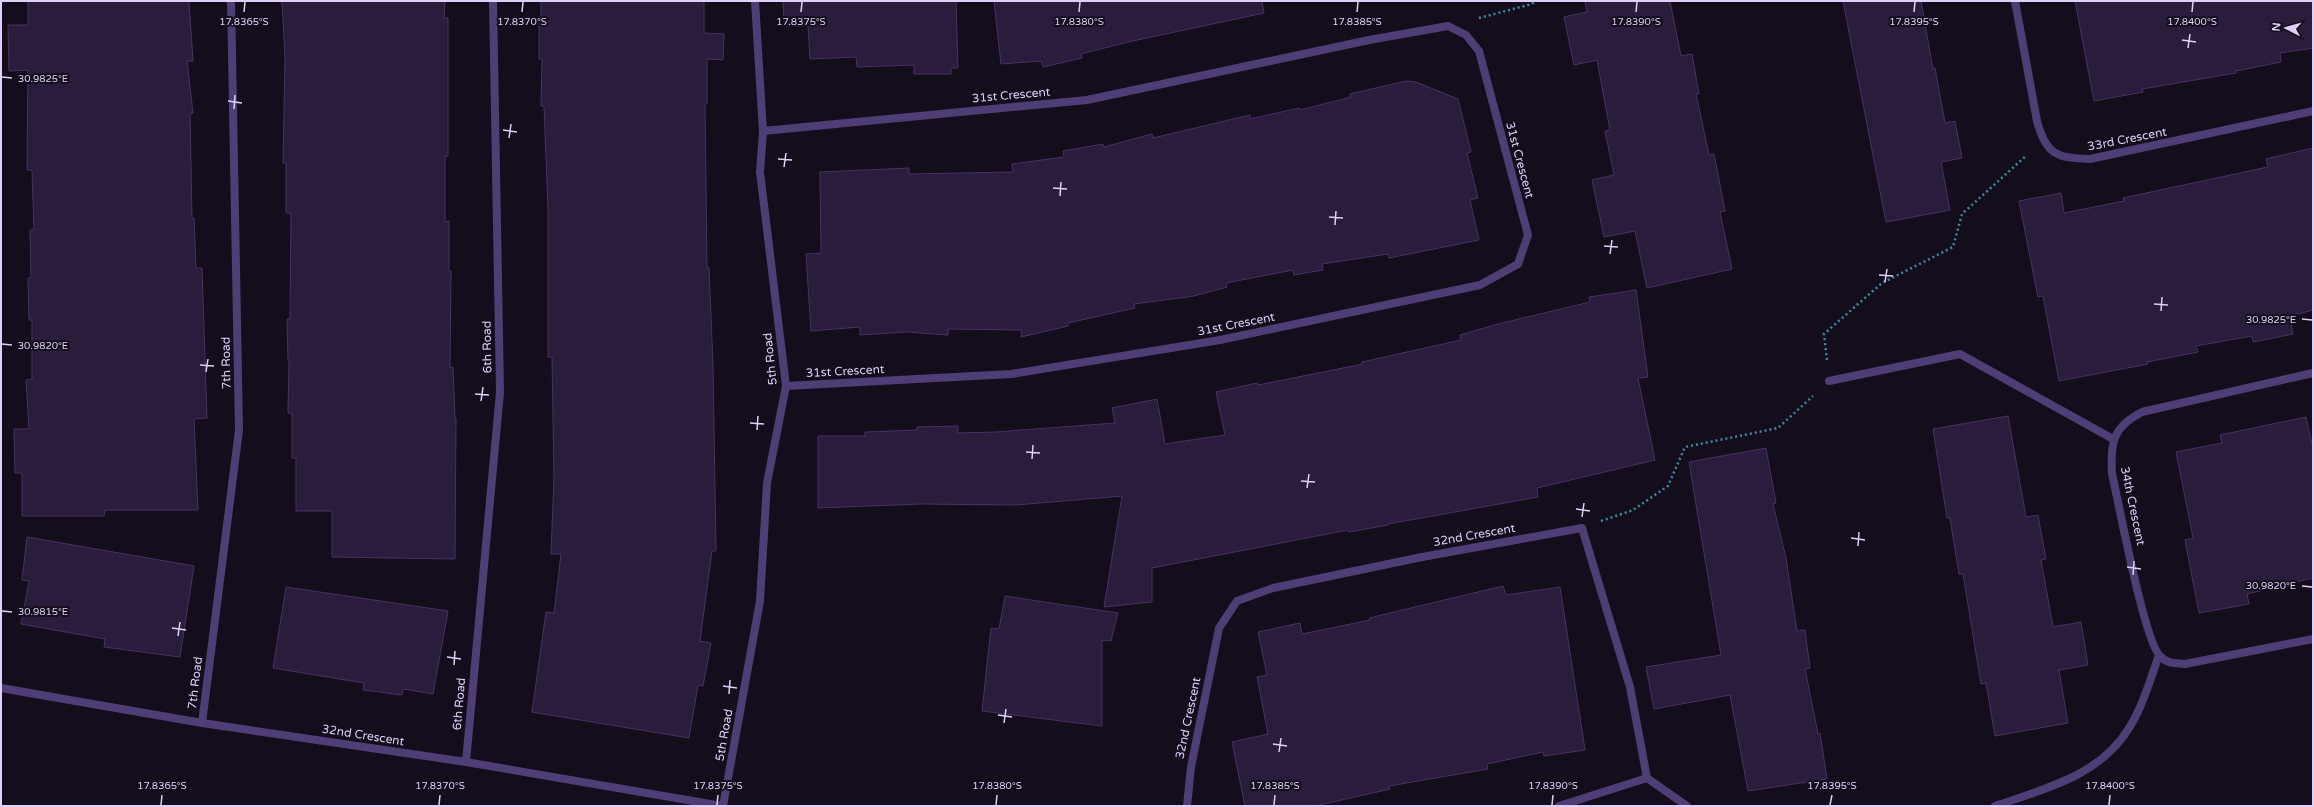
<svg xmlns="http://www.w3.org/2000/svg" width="2314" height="807" viewBox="0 0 2314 807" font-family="'Varela Round',sans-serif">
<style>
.building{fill:#2a1c3b;stroke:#493164}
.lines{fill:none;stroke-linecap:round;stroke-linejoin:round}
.path{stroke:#3a8da2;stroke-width:2.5;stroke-dasharray:2 3;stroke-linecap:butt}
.lane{stroke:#4f3e76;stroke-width:8}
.street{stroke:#4f3e76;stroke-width:8}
.ticks{fill:none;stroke:#dfcff9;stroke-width:1.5}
.labels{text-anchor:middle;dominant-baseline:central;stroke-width:4;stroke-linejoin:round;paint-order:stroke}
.street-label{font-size:12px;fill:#dfcff9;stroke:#140e1c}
.ticks-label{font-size:10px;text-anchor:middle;fill:#dfcff9;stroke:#140e1c;stroke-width:4;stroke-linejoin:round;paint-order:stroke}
</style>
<rect width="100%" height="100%" fill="#140e1c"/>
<g class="building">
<polygon points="28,1 189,1 193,61 187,61 193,113 190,114 192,218 194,218 196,268 202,268 207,418 194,419 198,510 105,510 104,516 22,516 22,473 15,473 14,429 29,429 26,380 32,379 32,320 29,320 28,278 31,278 30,230 34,230 32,170 27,170 28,70 9,71 8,25 28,25"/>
<polygon points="282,1 445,1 444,18 448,18 448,156 445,156 445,222 449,221 449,271 451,271 450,368 453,367 455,418 456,418 455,559 332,557 332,511 296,511 296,458 292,458 292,413 288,413 289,360 288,360 287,319 290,319 291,213 286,213 286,163 283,163 285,58"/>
<polygon points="541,1 704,1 704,33 724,34 723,60 707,59 707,104 705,104 707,268 709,268 713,365 716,551 712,551 700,641 711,643 703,686 698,685 689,738 532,712 546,612 554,613 561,554 551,554 554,477 552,357 548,357 548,208 544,106 541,106 542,59 539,59 539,19 541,19"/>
<polygon points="783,1 956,1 958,68 951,68 951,74 914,74 914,65 857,67 856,57 810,59 808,26 784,26"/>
<polygon points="994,1 1262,1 1264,13 1128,42 1081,54 1082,58 1043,67 1041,61 1001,64"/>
<polygon points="1585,1 1670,1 1681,56 1692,54 1699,94 1696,94 1709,155 1714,154 1725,211 1720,212 1732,269 1647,288 1635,231 1604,237 1592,180 1614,175 1605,131 1610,130 1597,60 1574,65 1564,17 1587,12"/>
<polygon points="1843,1 1921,1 1933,69 1935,68 1945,123 1955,121 1962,158 1941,162 1950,210 1886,222"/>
<polygon points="2075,1 2313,1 2313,48 2280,53 2281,62 2236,71 2236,73 2142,89 2143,92 2094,101"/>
<polygon points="1406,81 1416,82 1458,99 1471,152 1467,153 1478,198 1470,200 1479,240 1389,258 1388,254 1322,264 1323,270 1294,275 1293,270 1226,283 1227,287 1194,296 1134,304 1135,308 1068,323 1068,326 1021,337 1022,330 948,329 948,335 906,332 860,335 860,327 811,331 806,254 821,253 820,172 909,168 909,174 1013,172 1012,164 1064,157 1063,151 1103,144 1104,147 1152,134 1153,138 1250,115 1250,119 1299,108 1300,110 1351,97 1350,94"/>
<polygon points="2313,148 2313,310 2290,316 2293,334 2253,342 2252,336 2196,346 2198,352 2147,362 2148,364 2059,381 2043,296 2038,297 2019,201 2061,193 2064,213 2124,201 2123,198 2268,167 2266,159"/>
<polygon points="1636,290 1648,377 1638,378 1655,460 1537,488 1538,497 1388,524 1388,525 1349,532 1348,530 1152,568 1152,602 1104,607 1122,496 1016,505 920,504 818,508 818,436 865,436 865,432 917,430 917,427 958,426 958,433 996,432 1115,423 1112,408 1157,399 1165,444 1225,435 1216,392 1257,383 1258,385 1363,364 1362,362 1461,340 1460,335 1498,324 1590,302 1589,297"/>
<polygon points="2008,416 2026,517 2038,515 2046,559 2041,560 2053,627 2081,622 2088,665 2059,670 2068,723 1995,736 1986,683 1981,684 1963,574 1959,574 1950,518 1947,518 1933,429"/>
<polygon points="2306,417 2313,449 2313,578 2247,594 2249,604 2199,613 2185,540 2193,538 2176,452 2222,443 2220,435"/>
<polygon points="1766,448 1776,503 1773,504 1786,558 1797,631 1805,630 1810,668 1805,669 1818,734 1820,733 1827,779 1748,791 1730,695 1654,709 1646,667 1721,655 1689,462"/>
<polygon points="27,537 194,566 180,657 104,647 105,639 21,624 29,581 22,580"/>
<polygon points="1503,586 1506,595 1560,587 1585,750 1544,756 1543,752 1487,764 1488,769 1389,786 1390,789 1315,806 1245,806 1232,742 1268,734 1257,677 1267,675 1258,632 1300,623 1302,634 1370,620 1369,618"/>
<polygon points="286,587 448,611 433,694 403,689 402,695 363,690 364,683 273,668"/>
<polygon points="1005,596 1118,613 1111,641 1102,640 1102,726 982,711 991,628 999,629"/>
</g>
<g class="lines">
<g class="path">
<polyline points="1479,18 1532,4 1535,1"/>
<polyline points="1827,360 1824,334 1882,283 1953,247 1962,214 2027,155"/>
<polyline points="1601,521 1633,510 1668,486 1685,447 1778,428 1813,396"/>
</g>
<polyline class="lane" points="1829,381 1960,354 2113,439"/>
<g class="street">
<path d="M2015 1 2037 121C2046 155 2057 158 2090 159L2313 111"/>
<polyline points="763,131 1087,100 1369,40 1448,26 1466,35 1479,51 1528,235 1518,264 1480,285 1220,340 1011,374 786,386"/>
<path d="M2313 373 2142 412C2113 427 2110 442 2112 474 2119 504 2144 640 2160 656 2167 664 2175 663 2185 664L2313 639"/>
<polyline points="1,688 202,723 466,762 722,806"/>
<polyline points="202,723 239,430 231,1"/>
<polyline points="466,762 500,392 493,1"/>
<polyline points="1647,778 1687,806"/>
<polyline points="723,806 760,601 767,483 786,386 760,172 763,131 755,1"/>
<polyline points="1187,806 1191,767 1219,628 1237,601 1273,588 1422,557 1582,528 1630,687 1647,778 1559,806"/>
<path d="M1995 806C2044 789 2100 776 2129 728 2143 706 2150 680 2159 655"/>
</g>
</g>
<path class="ticks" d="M244 12 245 2M522 12 523 2M801 12 802 2M1079 12 1080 2M1357 12 1358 2M1636 12 1637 2M1914 12 1915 2M2192 12 2193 2M2182 40 2196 42M2188 48 2190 34M2 77 12 78M228 101 242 103M234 109 235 95M503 130 517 132M509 138 511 124M778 159 792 160M784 167 786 153M1053 188 1067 189M1060 196 1061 182M1329 217 1343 218M1335 225 1336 211M1604 246 1618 247M1610 254 1612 240M1879 275 1893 276M1885 282 1887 269M2154 304 2168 305M2161 311 2162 297M2302 319 2312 320M2 344 12 345M200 365 214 366M206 372 208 359M475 394 489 395M481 401 483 387M750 423 764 424M757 430 758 416M1026 452 1040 453M1032 459 1033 445M1301 481 1315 482M1307 488 1309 474M1576 509 1590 511M1582 517 1584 503M1851 538 1865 540M1858 546 1859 532M2127 567 2141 569M2133 575 2134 561M2302 586 2312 587M2 611 12 612M172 628 186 630M178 636 180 622M447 657 461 659M454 665 455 651M723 686 737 688M729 694 730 680M998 715 1012 717M1004 723 1006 709M1273 744 1287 746M1279 752 1281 738M161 805 162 795M439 805 440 795M717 805 718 795M996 805 997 795M1274 805 1275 795M1552 805 1553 795M1830 805 1832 795M2109 805 2110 795"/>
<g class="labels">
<g class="street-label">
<text transform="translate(1011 95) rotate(-5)">31st Crescent</text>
<text transform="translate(2127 139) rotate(-11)">33rd Crescent</text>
<text transform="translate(1520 160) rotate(75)">31st Crescent</text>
<text transform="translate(1236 324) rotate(-11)">31st Crescent</text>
<text transform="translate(487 347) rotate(-91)">6th Road</text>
<text transform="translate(770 359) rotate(-96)">5th Road</text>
<text transform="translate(226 363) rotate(-91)">7th Road</text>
<text transform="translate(845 371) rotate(-3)">31st Crescent</text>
<text transform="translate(2133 506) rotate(78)">34th Crescent</text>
<text transform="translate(1474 535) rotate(-10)">32nd Crescent</text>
<text transform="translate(195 683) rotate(-83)">7th Road</text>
<text transform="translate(459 704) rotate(-85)">6th Road</text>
<text transform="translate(1188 718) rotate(-78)">32nd Crescent</text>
<text transform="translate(363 735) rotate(9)">32nd Crescent</text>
<text transform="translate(724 735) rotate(-80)">5th Road</text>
</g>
</g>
<g class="ticks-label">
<text x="244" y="25">17.8365°S</text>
<text x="522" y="25">17.8370°S</text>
<text x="801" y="25">17.8375°S</text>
<text x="1079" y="25">17.8380°S</text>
<text x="1357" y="25">17.8385°S</text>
<text x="1636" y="25">17.8390°S</text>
<text x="1914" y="25">17.8395°S</text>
<text x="2192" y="25">17.8400°S</text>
<text x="43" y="82">30.9825°E</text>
<text x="2271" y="323">30.9825°E</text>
<text x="43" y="349">30.9820°E</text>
<text x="2271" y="589">30.9820°E</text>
<text x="43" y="615">30.9815°E</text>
<text x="162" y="789">17.8365°S</text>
<text x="440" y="789">17.8370°S</text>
<text x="718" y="789">17.8375°S</text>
<text x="997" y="789">17.8380°S</text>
<text x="1275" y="789">17.8385°S</text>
<text x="1553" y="789">17.8390°S</text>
<text x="1832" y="789">17.8395°S</text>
<text x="2110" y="789">17.8400°S</text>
</g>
<rect width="2314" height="807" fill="none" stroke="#dfcff9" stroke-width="4"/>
<g transform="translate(2286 28) rotate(276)" stroke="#140e1c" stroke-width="3" paint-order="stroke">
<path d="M0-3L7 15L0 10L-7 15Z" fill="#dfcff9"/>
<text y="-6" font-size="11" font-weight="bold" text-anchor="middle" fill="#dfcff9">N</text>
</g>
</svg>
